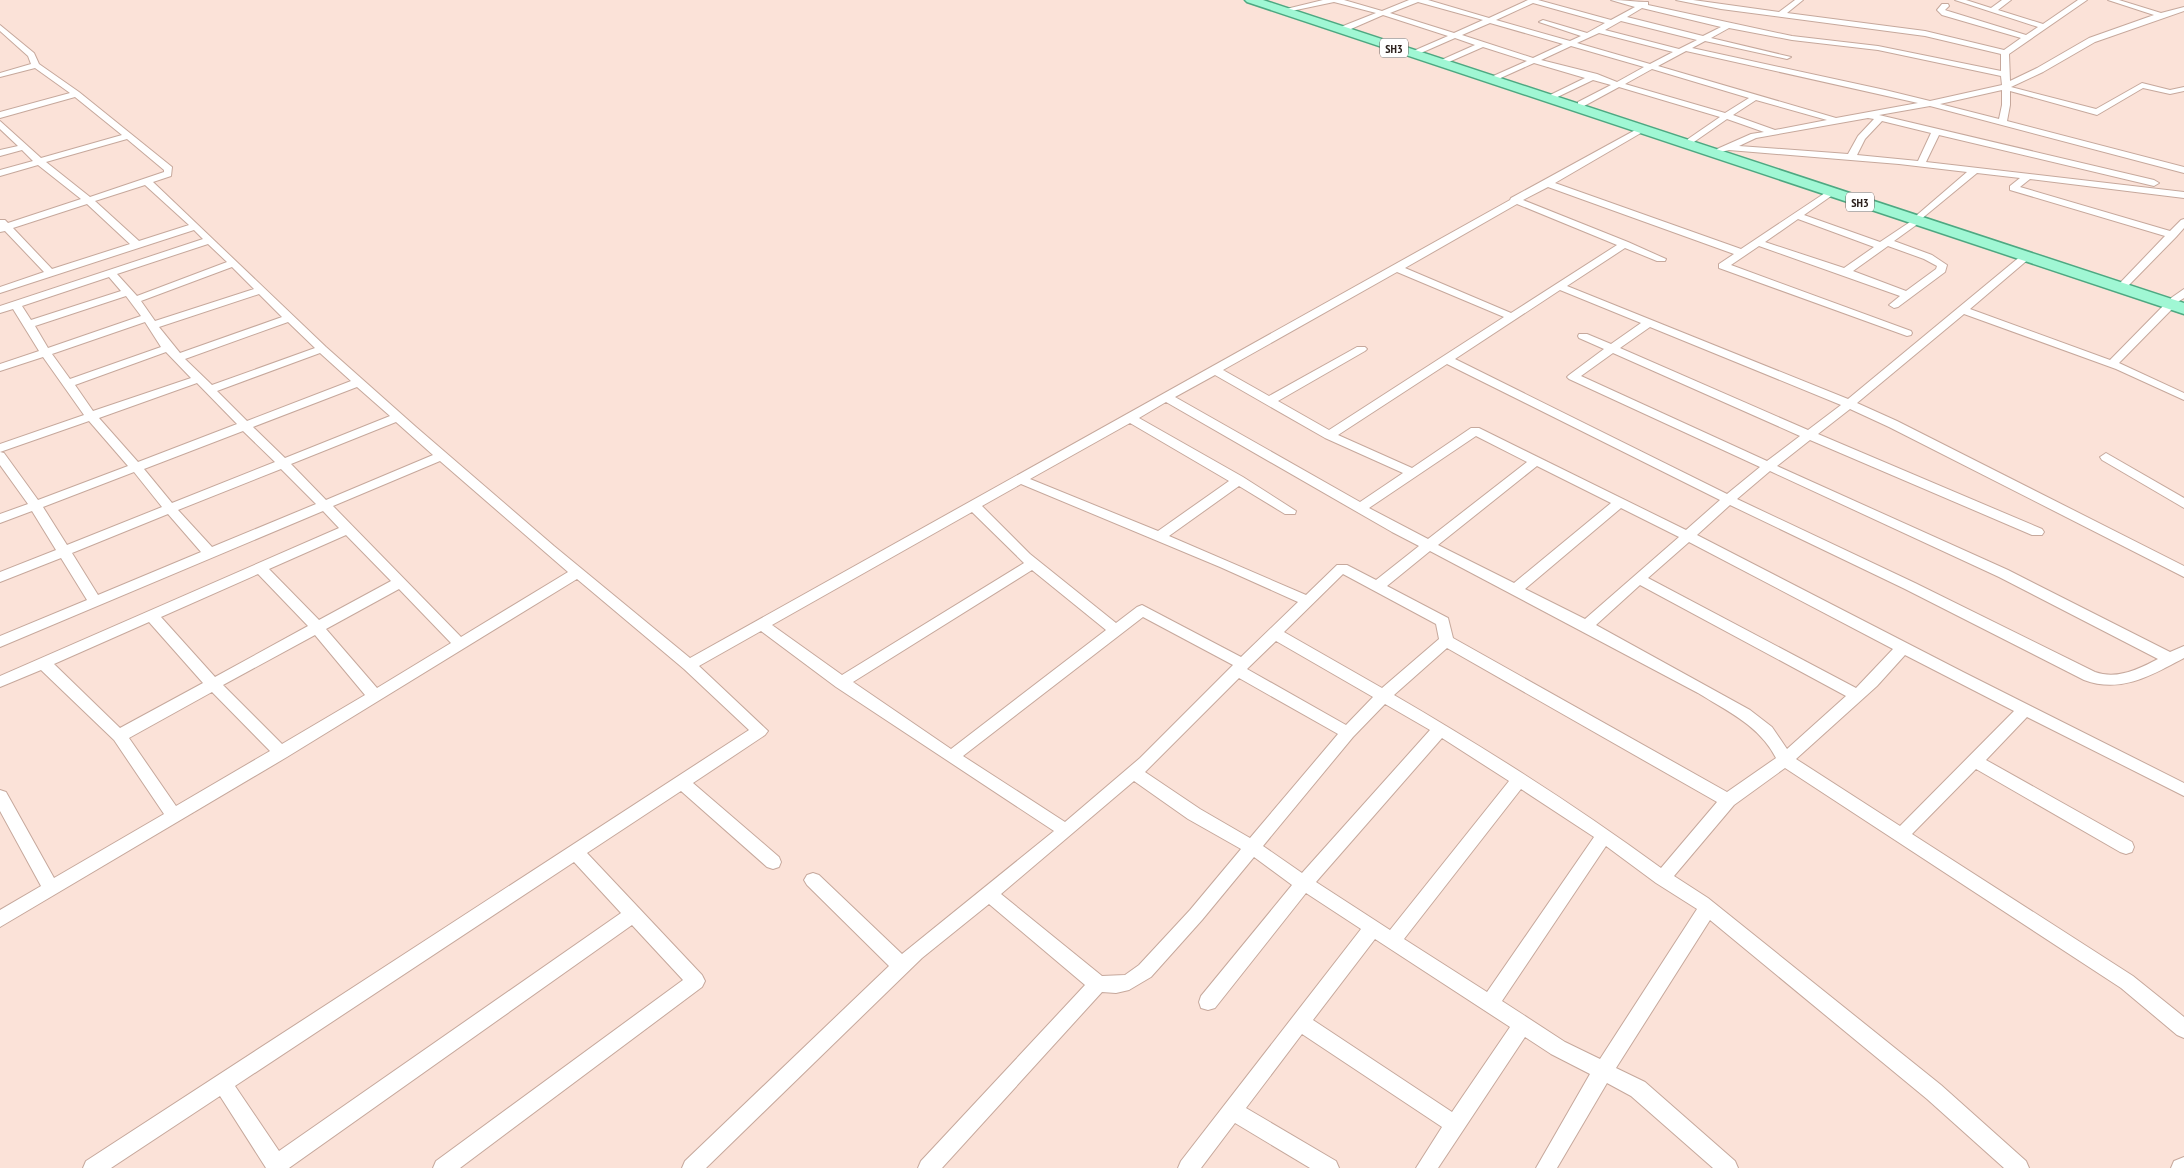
<svg xmlns="http://www.w3.org/2000/svg" width="2184" height="1168" viewBox="0 0 2184 1168" font-family="'PT Sans Narrow',sans-serif">
<style>
.lines{fill:none;stroke-linecap:round;stroke-linejoin:round}
.street-casing{stroke:#c6a89c;stroke-width:2}
.primary-casing{stroke:#4da881;stroke-width:3}
.street{fill:#fff;fill-rule:evenodd}
.primary{fill:#a0f7d4;fill-rule:evenodd}
.labels{text-anchor:middle;dominant-baseline:central;stroke-width:4;stroke-linejoin:round;paint-order:stroke}
.shield{fill:#fff;stroke:#6b6360;stroke-width:1}
.shield-label{font-size:12px;font-weight:bold;fill:#2b201c}
</style>
<rect width="100%" height="100%" fill="#fbe2d8"/>
<g class="lines">
<defs>
<g id="street">
<path d="M1323 0H1344L1382 11 1409 0H1428L1489 18 1528 0H1538L1611 20 1635 7 1611 0C1624 0 1636 2 1648 2V5L1792 36 1878 46 2001 71V54L1925 36 1721 9 1676 0H1693L1779 12 1795 0H1803L1787 13 1925 31 2004 50 2021 38 1942 15 1937 10 1942 4H1948L1949 6 1945 10 1948 11 2026 35 2038 27 1955 0H1966L1991 8 2002 0H2011L1998 10 2043 24 2078 0H2087L2009 54 2010 81 2037 68 2089 38 2154 15 2108 0H2119L2161 13 2184 7V11L2095 42 2043 72 2011 87 2096 109 2142 83 2170 90 2184 87V91L2170 94 2143 88 2097 115 2010 91V105L2007 121 2184 167V173L1930 106 1879 115 2154 180 2159 183 2154 186 1939 135 1926 162 2184 192V198L2030 179 2020 187 2170 231 2181 220 2184 219V228L2176 237 2128 286 2124 287 2119 284 2165 236 2010 190V186L2020 178 1977 173 1920 220 1919 223 1894 241 1932 255 1947 265 1945 272 1898 307 1894 308 1889 305 1900 296 1759 246 1731 265 1911 331 1912 333 1911 335 1907 336 1719 268V264L1734 254 1548 187 1523 200 1628 242 1666 259 1665 261H1657L1625 248 1567 286 1848 399 2022 255 2026 254 2031 257 1970 309 2110 360 2167 302 2170 301 2171 298 2184 289V298L2176 303 2175 306 2119 363 2184 393V400L2116 369 1964 314 1857 403 1897 421 2184 566V577L1889 427 1850 409 1818 434 2042 529 2044 532 2042 535H2032L1810 440 1777 466 2008 570 2170 652 2184 646V658C2152 675 2121 694 2084 680L1905 589 1730 505 1697 535 1963 672 2184 783V796L2027 717 1986 760 2132 842 2134 847 2132 852 2126 854 2120 852 1976 769 1912 834 2133 976 2184 1017V1038L2177 1035 2121 988 1785 768 1734 805 1674 876 1708 898 1941 1085 2026 1161 2029 1168H2004L1927 1099 1710 920 1616 1068 1645 1082 1735 1161 1738 1168H1713L1631 1096 1607 1083 1557 1168H1536L1590 1074 1551 1054 1525 1037 1438 1168H1416L1442 1127 1302 1034 1246 1108 1336 1161 1339 1168H1310L1235 1123 1201 1168H1178L1181 1161 1361 929 1306 893 1215 1008 1208 1010 1201 1008 1199 1002 1201 996 1292 885 1254 857 1202 920 1151 977 1129 990 1116 993 1102 992 942 1168H918L921 1161 1085 985 989 904 922 958 706 1168H682L685 1161 889 966 807 885 804 880 807 875 813 873 819 875 902 954 1054 831 836 687 761 631 699 666 768 731 765 735 693 783 779 857 781 862 779 867 773 869 767 867 681 791 587 853 702 975 705 981 702 987 460 1168H433L436 1161 683 980 632 925 289 1168H266L220 1096 111 1168H83L86 1161 749 730 684 669 577 579 287 757 0 927V910L41 886 0 811V790L6 792 54 878 164 814 114 740 41 670 0 687V676L339 528 323 511 0 647V636L87 600 61 558 0 582V572L56 550 32 511 0 523V514L28 504 0 465V452L4 453 38 500 128 466 89 421 0 452V444L84 415 43 357 0 371V364L39 351 13 309 0 313V306L203 239 194 230 0 293V287L44 272 5 231 0 232V220H5L8 223 81 199 38 165 0 176V170L33 161 22 150 0 156V150L18 146 0 129V121L41 158 122 135 75 97 0 118V112L70 93 35 68 0 77V73L31 64 28 56 0 31V25L34 53 39 64 79 92 172 167 171 176 153 182 326 347 416 427 554 546 690 658 1510 200 1511 198 1639 128 1646 130 1555 183 1741 249 1831 189 1834 190V194L1804 215 1880 242 1916 218 1917 215 1967 172 1899 164 1729 150 1717 153V149L1751 134 1764 132 1727 119 1691 144 1687 141 1688 139 1720 117 1619 87 1584 106H1578V102L1611 85 1593 80 1549 101 1545 99 1546 97 1585 78 1534 63 1494 81 1490 79 1491 77 1527 61 1483 47 1442 65H1439V61L1475 45 1455 38 1414 56 1410 54 1411 52 1448 36 1383 15 1344 32H1338V28L1376 13 1334 2 1282 13 1278 11ZM1418 2 1483 20 1454 33 1390 13ZM1533 3 1605 23 1587 33 1543 20 1539 22 1581 36 1570 41 1496 20ZM1642 8 1721 27 1703 36 1627 17ZM1621 21 1697 40 1679 49 1605 30ZM1490 23 1563 44 1533 58 1462 35ZM1729 28 1792 40 1878 50 2001 76 2002 85 1930 101 1885 90 1692 48 1705 41 1787 59 1791 57 1711 38ZM1599 33 1673 52 1650 64 1577 43ZM1571 46 1644 67 1617 82 1597 74 1541 60ZM1686 51 1918 103 1836 118 1658 66ZM1652 69 1749 98 1725 113 1625 84ZM2002 90V105L1999 119 1940 104ZM1756 100 1827 120 1775 130 1733 115ZM1868 118 1874 119 1858 136 1848 154 1739 146 1756 138ZM1882 121 1931 133 1918 161 1857 155 1865 139ZM127 139 164 170V172L90 197 46 162ZM145 185 189 225 139 241 95 201ZM87 204 130 244 52 269 13 228ZM1517 204 1617 245 1511 313 1405 268ZM1798 219 1874 247 1844 268 1765 242ZM208 244 227 262 137 296 117 274ZM1888 246 1924 259 1937 266 1936 269 1906 291 1853 271ZM232 267 254 289 155 321 141 301ZM1397 272 1504 317 1329 430 1278 401 1365 351 1367 349 1365 347H1357L1269 396 1223 370ZM109 277 121 291 31 320 22 306ZM1560 290 1641 323 1611 344 1587 334H1579L1578 336 1579 338 1604 349 1569 375 1567 377 1569 379 1760 467 1727 494 1455 359ZM259 294 282 317 180 353 159 327ZM126 296 141 316 48 348 35 326ZM145 322 161 347 70 379 52 354ZM288 322 315 348 212 385 185 359ZM1650 327 1841 405 1808 430 1620 348ZM166 352 191 378 93 411 75 385ZM320 353 351 381 247 421 217 391ZM1613 353 1800 436 1767 461 1581 376ZM1447 364 1720 500 1686 530 1479 428H1471L1412 468 1338 435ZM1215 375 1325 438 1403 473 1360 502 1175 397ZM197 383 237 424 138 462 99 418ZM357 387 390 416 285 458 253 427ZM1166 402 1392 532 1419 546 1376 580 1347 565H1337L1306 595 1169 536 1239 486 1285 514H1295L1296 511 1243 477 1139 418ZM396 422 433 455 326 500 291 464ZM1130 423 1229 481 1158 531 1030 479ZM243 431 275 462 172 503 144 469ZM1476 436 1527 462 1428 539 1369 508ZM440 461 568 572 461 637 333 506ZM1537 466 1611 503 1514 583 1438 545ZM281 469 316 504 212 547 178 510ZM1770 471 1999 577 2158 659C2139 669 2117 680 2095 672L1915 583 1737 499ZM134 472 162 507 67 545 43 507ZM1021 484 1220 567 1298 602 1241 657 1142 605 1137 607 1116 623 1030 554 982 506ZM1621 508 1679 537 1585 619 1525 589ZM972 512 1024 563 842 675 772 625ZM168 514 201 552 98 595 72 553ZM346 535 391 581 319 620 269 569ZM1689 542 1893 649 1856 688 1648 578ZM1430 551 1698 693C1727 711 1760 726 1776 758L1727 792 1453 638 1448 618 1387 586ZM1032 570 1106 630 951 749 853 682ZM258 574 308 626 215 677 161 617ZM1343 574 1436 624 1439 639 1382 688 1284 632ZM1640 585 1846 696 1787 749 1772 727 1750 710 1596 625ZM399 589 451 643 377 688 326 629ZM1143 617 1233 665 1140 758 1065 822 963 756ZM149 622 203 683 120 728 54 664ZM315 635 365 695 282 744 223 685ZM1276 641 1373 697 1346 725 1247 669ZM1447 648 1717 802 1661 868C1575 805 1485 748 1394 695ZM1905 655 2014 711 1900 826 1796 759 1877 686ZM1239 678 1338 734 1250 838 1200 809 1145 772ZM212 692 270 751 176 806 129 738ZM1385 704 1430 730 1302 873 1263 846 1353 737ZM1442 738 1509 781 1390 930 1316 882ZM1134 781 1188 819 1241 849 1190 910 1139 965 1125 975 1102 976 1001 894ZM1521 789 1594 837 1487 992 1404 939ZM1606 846 1656 883 1697 909 1600 1059 1565 1042 1502 1001ZM574 862 621 913 279 1151 235 1086ZM1375 939 1510 1027 1452 1112 1313 1020Z"/>
<polygon points="2106,453 2184,498 2184,508 2102,460 2100,457"/>
<polygon points="2184,1157 2184,1168 2171,1168 2174,1161"/>
</g>
<polygon id="primary" points="1245,0 1263,0 2184,303 2184,314 1247,2"/>
</defs>
<use href="#street" class="street-casing"/>
<use href="#primary" class="primary-casing"/>
<use href="#street" class="street"/>
<use href="#primary" class="primary"/>
</g>
<g class="labels">
<g class="shield">
<rect x="1380" y="38.5" width="28" height="19" rx="4"/>
<rect x="1846" y="192.5" width="28" height="19" rx="4"/>
</g>
<g class="shield-label">
<text x="1394" y="48">SH3</text>
<text x="1860" y="202">SH3</text>
</g>
</g>
</svg>
